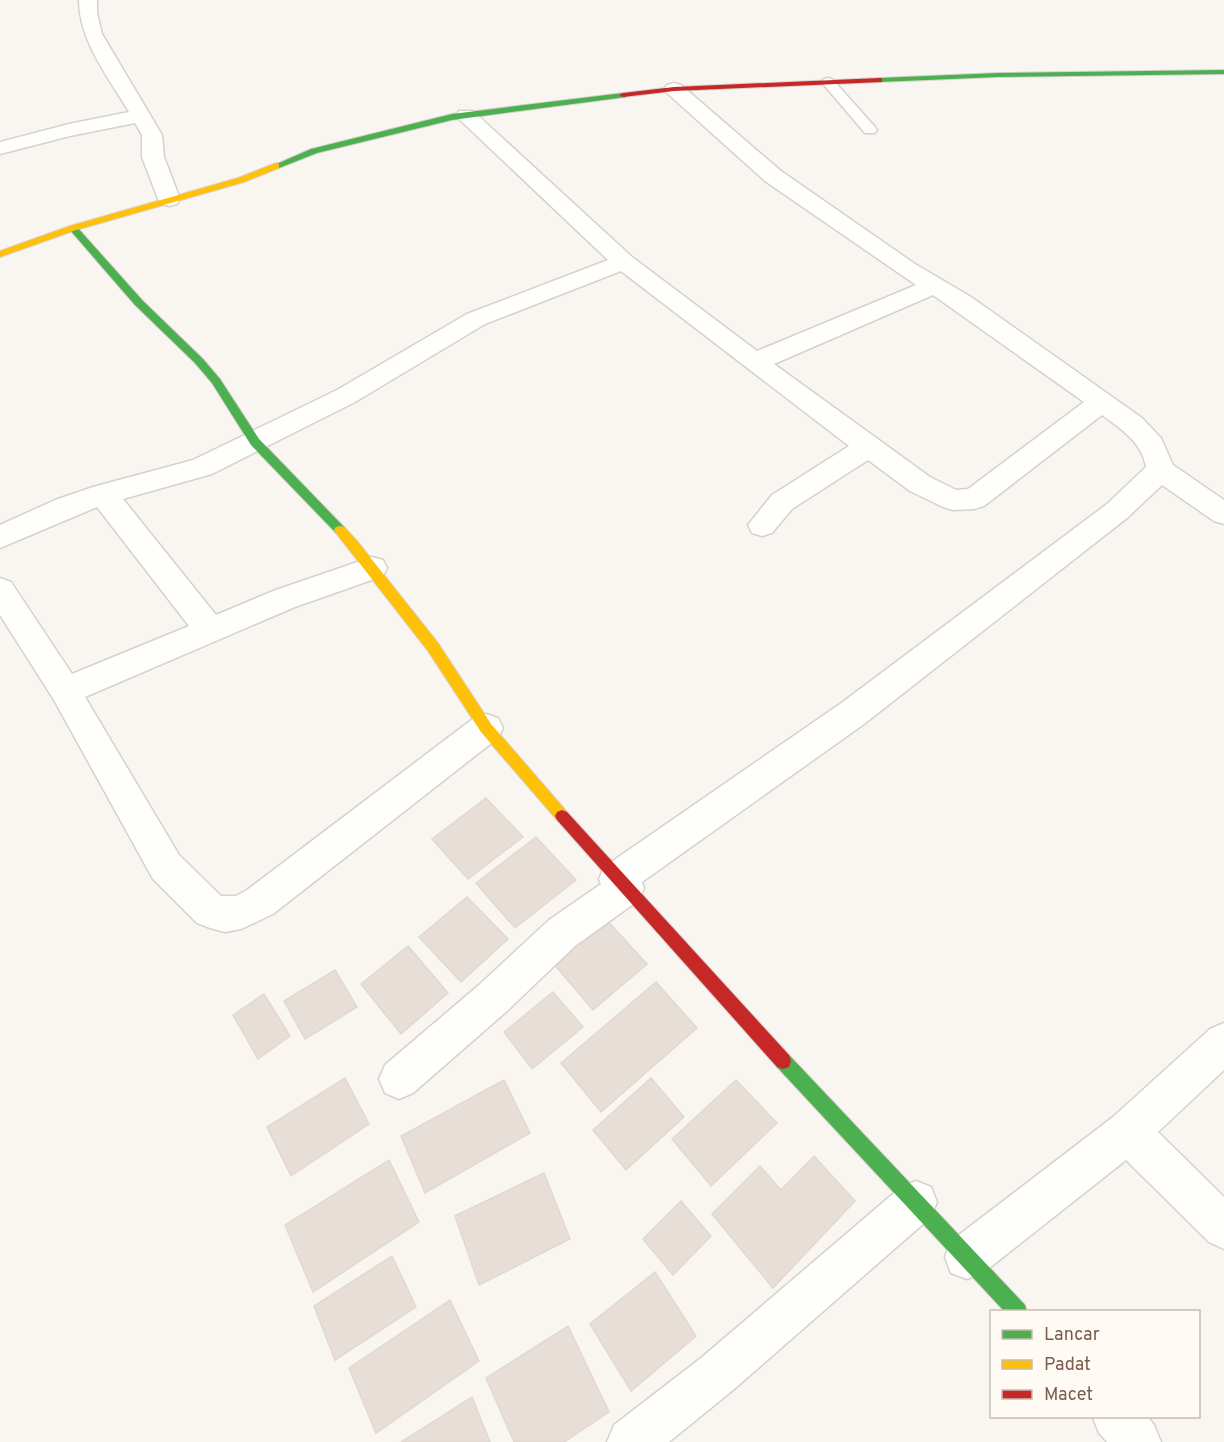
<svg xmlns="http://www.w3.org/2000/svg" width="1224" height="1442" viewBox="0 0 1224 1442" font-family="Overpass,sans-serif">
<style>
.building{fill:#e6ded7;stroke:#e2d8d2;stroke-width:1.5}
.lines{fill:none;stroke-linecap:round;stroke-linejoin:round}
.lane-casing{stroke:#d7d1cb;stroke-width:3}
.street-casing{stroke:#d7d1cb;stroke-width:3}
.fast-casing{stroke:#d9d2cb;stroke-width:2}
.slow-casing{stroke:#d9d2cb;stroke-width:2}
.jam-casing{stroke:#d9d2cb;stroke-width:2}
.lane{fill:#fefefd;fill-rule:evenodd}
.street{fill:#fefefd;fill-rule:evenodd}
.fast{fill:#4caf50;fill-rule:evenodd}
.slow{fill:#ffc107;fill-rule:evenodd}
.jam{fill:#c62828;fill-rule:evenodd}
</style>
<rect width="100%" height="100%" fill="#f9f5f0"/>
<g class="building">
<polygon points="486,798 523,837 468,879 432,839"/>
<polygon points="536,837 576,880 515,928 476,883"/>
<polygon points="467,897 508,939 461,982 419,937"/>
<polygon points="602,915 647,964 593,1010 548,957"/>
<polygon points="408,946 448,993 401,1034 361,984"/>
<polygon points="335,970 357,1007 305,1039 284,1001"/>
<polygon points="656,982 697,1028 601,1112 561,1063"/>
<polygon points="553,992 583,1027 532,1069 504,1032"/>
<polygon points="264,994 290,1036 258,1059 233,1015"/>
<polygon points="345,1078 369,1124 291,1176 267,1127"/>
<polygon points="651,1078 684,1117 626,1170 593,1130"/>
<polygon points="504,1080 530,1133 425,1193 401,1136"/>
<polygon points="736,1080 777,1123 711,1186 672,1139"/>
<polygon points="814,1156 855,1201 773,1288 712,1214 760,1166 781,1190"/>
<polygon points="389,1160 419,1222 313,1292 285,1225"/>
<polygon points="544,1173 570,1239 479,1285 455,1216"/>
<polygon points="681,1201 711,1236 673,1275 643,1239"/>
<polygon points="392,1256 416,1307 335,1360 314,1306"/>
<polygon points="655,1272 696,1336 631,1391 590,1324"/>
<polygon points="450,1300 479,1361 376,1433 349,1368"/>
<polygon points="568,1326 609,1412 564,1442 514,1442 486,1378"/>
<polygon points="472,1397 490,1442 401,1442"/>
</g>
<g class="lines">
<defs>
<polygon id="lane" points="828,78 832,79 875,127 877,130 875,133 865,133 824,85 822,82 824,79"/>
<g id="street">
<path d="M79 0H97V13L102 34 162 135 164 157 180 199 177 204 169 206 161 204 158 199 142 157V135L135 123 70 136 0 154V142L69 124 129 112C109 78 79 41 79 0Z"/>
<path d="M674 83 681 85 781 171 915 264 971 297 1142 418 1161 438 1173 465 1224 500V524L1214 521 1162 485 1127 518 864 724 642 882 644 888 639 900 575 946 507 1011 413 1093 399 1099 385 1093 379 1079 385 1065 479 985 549 920 601 884 599 879 604 867 840 704 1107 504 1146 467C1142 442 1121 429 1102 415L984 506 974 509 953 510 943 507 910 491 868 460 792 509 772 533 762 536 752 533 748 525 772 495 849 446 621 271 485 324 355 402 212 474 123 499 216 615 273 591 372 557 383 560 387 568 383 576 295 607 85 697 179 855 221 896H236L247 890 474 718 486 714 498 718 503 728 498 738 273 914 241 929 225 932 210 928 197 923 153 879 54 700 0 615V578L11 582 72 674 189 626 97 507 0 548V525L55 500 93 487 193 460 337 390 467 314 608 260 459 119 456 115 459 111H473L632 257 757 351 916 285 765 181 667 93 664 89 667 85ZM933 295 1084 402 968 489 956 490 930 477 774 364Z"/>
<polygon points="1224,1023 1224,1070 1158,1132 1224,1197 1224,1249 1209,1242 1126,1160 983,1273 967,1279 951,1273 945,1257 951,1241 1113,1117 1210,1029"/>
<polygon points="916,1181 931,1187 937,1202 931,1217 733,1390 669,1442 607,1442 614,1425 701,1358 901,1187"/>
<polygon points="1092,1416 1147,1416 1154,1425 1161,1442 1107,1442 1099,1433"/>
</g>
<g id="fast">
<polygon points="1224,70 1224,74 998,77 879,82 875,80 879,78 998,73"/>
<polygon points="623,93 626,93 626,97 452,120 317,153 279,168 272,166 311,149 452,114"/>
<polygon points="70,226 76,226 143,301 203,359 220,379 259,439 344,527 346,530 344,533 336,533 251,445 212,383 195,363 135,305 70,230"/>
<polygon points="783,1053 789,1055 1025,1305 1027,1312 1005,1312 777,1067 775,1061 777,1055"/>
</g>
<g id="slow">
<polygon points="276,163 279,164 279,168 244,182 76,230 0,257 0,251 70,226 238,178"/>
<polygon points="340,526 344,527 358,542 438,643 491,724 567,812 569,816 567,820 562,822 557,820 481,732 428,651 336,533 334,530 336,527"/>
</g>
<g id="jam">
<polygon points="879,78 882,78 882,82 674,91 623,97 619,95 623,93 674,87"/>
<polygon points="562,810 567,812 789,1055 791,1061 789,1067 783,1069 777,1067 557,820 555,816 557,812"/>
</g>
</defs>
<use href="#lane" class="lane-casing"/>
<use href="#street" class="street-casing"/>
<use href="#fast" class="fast-casing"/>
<use href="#slow" class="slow-casing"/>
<use href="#jam" class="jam-casing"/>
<use href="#lane" class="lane"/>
<use href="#street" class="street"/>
<use href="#fast" class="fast"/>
<use href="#slow" class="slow"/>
<use href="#jam" class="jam"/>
</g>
<rect x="990" y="1310" width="210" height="108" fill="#fffaf3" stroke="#cabbb1" stroke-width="1.5"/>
<rect x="1002" y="1330" width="30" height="9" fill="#4caf50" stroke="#cabbb1" stroke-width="1.5"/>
<text x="1044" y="1340" font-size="18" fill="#7a5c4d">Lancar</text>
<rect x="1002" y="1360" width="30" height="9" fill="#ffc107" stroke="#cabbb1" stroke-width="1.5"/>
<text x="1044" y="1370" font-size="18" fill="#7a5c4d">Padat</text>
<rect x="1002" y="1390" width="30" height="9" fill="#c62828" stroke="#cabbb1" stroke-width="1.5"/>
<text x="1044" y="1400" font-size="18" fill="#7a5c4d">Macet</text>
</svg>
